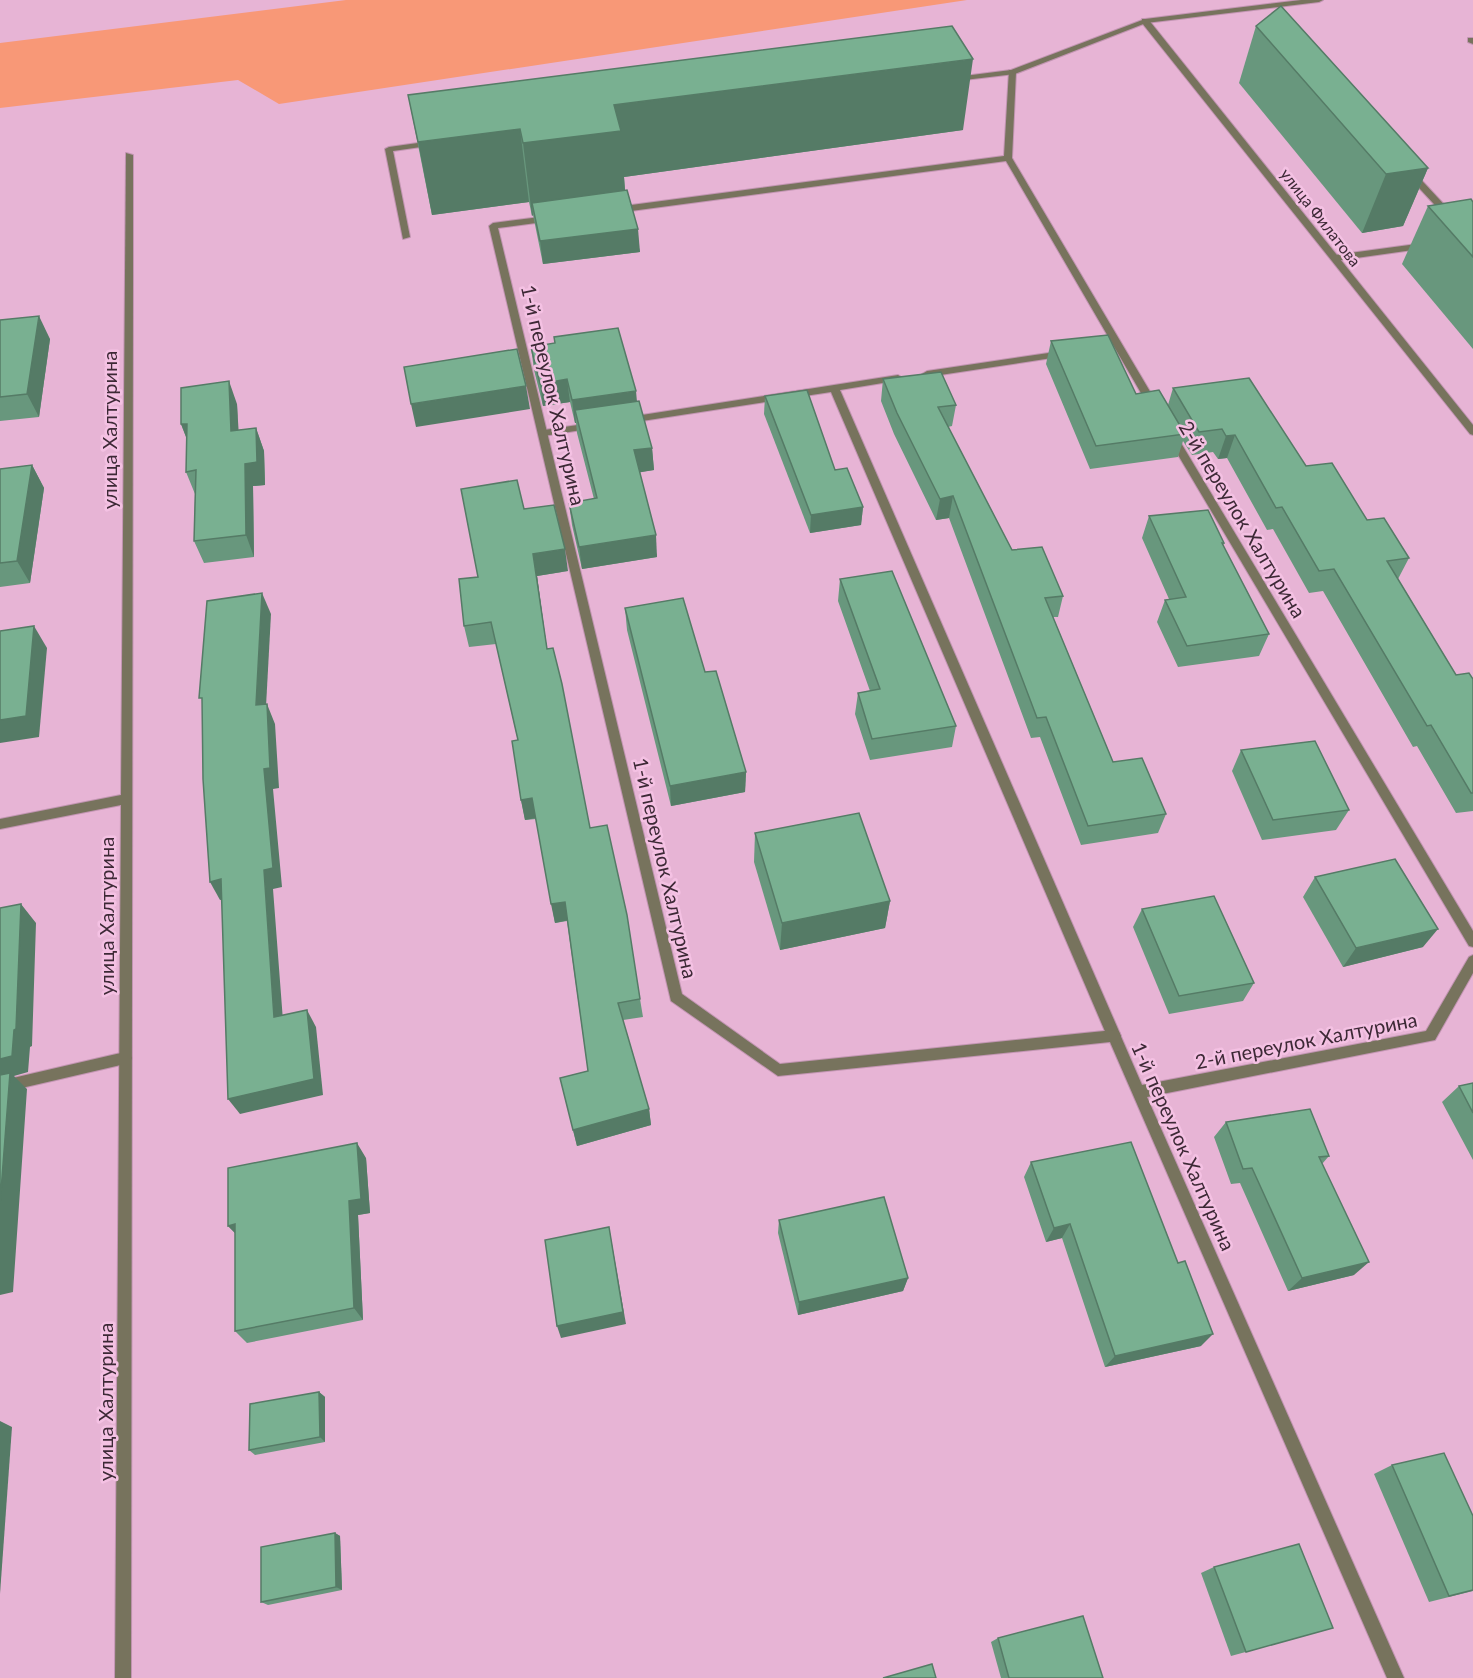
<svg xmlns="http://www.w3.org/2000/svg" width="1473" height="1678" viewBox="0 0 1473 1678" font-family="Lato,sans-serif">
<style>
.green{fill:#f89877}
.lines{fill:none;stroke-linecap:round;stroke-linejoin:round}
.service-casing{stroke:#c295b2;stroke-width:2}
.minor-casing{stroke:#c295b2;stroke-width:2}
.service{fill:#77735d;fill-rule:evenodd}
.minor{fill:#77735d;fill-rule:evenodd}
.wall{fill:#68977d}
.shaded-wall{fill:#557b66}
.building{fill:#79b091;stroke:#557b66;stroke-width:1.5}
.labels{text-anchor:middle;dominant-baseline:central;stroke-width:5;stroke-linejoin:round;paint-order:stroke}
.far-street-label{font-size:16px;fill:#3d2936;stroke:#f4c1e3}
.street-label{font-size:20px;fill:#3d2936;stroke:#f4c1e3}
</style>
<rect width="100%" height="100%" fill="#e7b4d5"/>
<polygon class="green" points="346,0 967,0 279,104 238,80 0,108 0,43"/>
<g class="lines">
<defs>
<g id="service">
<polygon points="1301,0 1323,0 1319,2 1146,23 1015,74 956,81 952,79 956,77 1011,70 1145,19"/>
<polygon points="1468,38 1473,38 1473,44 1468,42"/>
<polygon points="432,141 435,141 435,145 393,151 410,237 403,239 385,149 389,147"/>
<polygon points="126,153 133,155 133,273 129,276 125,273"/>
<polygon points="1407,171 1413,171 1452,213 1452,217 1446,217 1407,175"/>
<polygon points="1424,243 1428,246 1427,248 1335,261 1331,258 1335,255"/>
<polygon points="1062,351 1067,354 1065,356 927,377 922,374 927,371"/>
<polygon points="898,375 903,378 901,380 840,390 1121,1036 1119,1040 1114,1042 1109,1040 1107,1036 831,392 629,423 624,420 629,417"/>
<polygon points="591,423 594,424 594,428 544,436 539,433 544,430"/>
<polygon points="125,1052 130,1054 132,1058 130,1062 125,1064 0,1093 0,1081"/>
</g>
<g id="minor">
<polygon points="1142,19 1148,19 1473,425 1473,435 1470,434 1142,23"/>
<polygon points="1009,70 1016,72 1012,158 1158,405 1156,407 1153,408 1148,405 1006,161 616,213 612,210 616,207 1004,156"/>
<polygon points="548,216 551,217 551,221 498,228 682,994 780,1064 1114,1030 1119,1032 1142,1085 1426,1031 1469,957 1473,955 1473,973 1435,1040 1147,1097 1404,1678 1387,1678 1110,1042 778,1076 671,1001 489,226 493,223"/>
<polygon points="129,270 133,273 131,1678 115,1678 121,805 0,829 0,819 121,795 125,273"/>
<polygon points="1173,435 1178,438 1473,931 1473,947 1469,946 1168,438"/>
</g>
</defs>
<use href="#service" class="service-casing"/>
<use href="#minor" class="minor-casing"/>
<use href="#service" class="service"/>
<use href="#minor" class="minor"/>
</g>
<g class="wall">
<polygon points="1256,26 1428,168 1403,226 1362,233 1239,83"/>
<polygon points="408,95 963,130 624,177 625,190 640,252 543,264 533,215 532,216 529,202 432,215"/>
<polygon points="1473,202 1473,349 1402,264 1428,206"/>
<polygon points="0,320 50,339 39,417 0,421"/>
<polygon points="554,337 637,401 652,448 654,470 640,472 657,557 582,569 572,525 569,503 594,499 577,433 576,423 575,423 570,402 543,406 534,370 531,347 555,343"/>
<polygon points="1051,341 1136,394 1168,405 1173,388 1306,466 1409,558 1398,579 1456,675 1473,679 1473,811 1456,813 1417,746 1413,747 1323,591 1309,593 1273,529 1267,530 1227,458 1218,459 1213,452 1192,455 1183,441 1178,457 1090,469 1046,364"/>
<polygon points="883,379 956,405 952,426 948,427 1012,550 1063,596 1058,617 1053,617 1113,762 1166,814 1158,833 1081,845 1040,737 1031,738 949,518 936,520 894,434 881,401"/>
<polygon points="765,396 835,470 863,507 861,525 810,533 764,414"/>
<polygon points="237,404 238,430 256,428 264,451 265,485 253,486 254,557 204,563 194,541 195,494 186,472 186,437 181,424"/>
<polygon points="32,465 44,488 30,583 0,587 0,469"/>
<polygon points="1149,516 1224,543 1223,546 1269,634 1259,656 1178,667 1157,622 1165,600 1169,599 1142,538"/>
<polygon points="568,571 537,576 547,649 590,828 640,999 643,1017 623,1020 649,1109 651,1125 577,1146 560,1078 588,1071 567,921 555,923 536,819 525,820 521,800 518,741 496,644 469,647 464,626 478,577"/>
<polygon points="840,579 956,726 952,747 870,760 855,714 858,693 870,691 838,601"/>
<polygon points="625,608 705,672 746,772 745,792 671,806 627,630"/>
<polygon points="1241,750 1349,810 1336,830 1262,840 1232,771"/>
<polygon points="755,833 890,901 885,928 780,950 754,862"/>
<polygon points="1315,877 1423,947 1343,967 1303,897"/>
<polygon points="1142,909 1254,983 1243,1001 1169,1014 1133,927"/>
<polygon points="1473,1083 1473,1160 1442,1102 1459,1086"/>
<polygon points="1226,1122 1329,1156 1322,1164 1354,1275 1288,1291 1240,1183 1231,1184 1214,1137"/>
<polygon points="366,1158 370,1213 358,1215 363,1320 247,1343 235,1331 235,1233 228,1226"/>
<polygon points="1031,1162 1178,1263 1201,1346 1105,1367 1062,1238 1046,1242 1024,1177"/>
<polygon points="779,1220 908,1278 903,1291 798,1315 778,1233"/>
<polygon points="319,1392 325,1397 325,1442 255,1455 249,1450"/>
<polygon points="1392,1465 1473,1591 1429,1602 1374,1474"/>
<polygon points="335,1533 340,1536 342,1590 268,1605 261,1602"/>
<polygon points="1214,1567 1333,1628 1231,1656 1201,1573"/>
<polygon points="998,1638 1103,1678 1001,1678 991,1642"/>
</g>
<g class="shaded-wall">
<polygon points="973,59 963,130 624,177 626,203 532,203 533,215 532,216 523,143 614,105"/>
<polygon points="520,129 529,202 432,215 418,142"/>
<polygon points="1428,168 1403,226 1362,233 1386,174"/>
<polygon points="638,229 640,252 543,264 540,241"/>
<polygon points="39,316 50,339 39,417 27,394"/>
<polygon points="567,379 570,402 543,406 540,384"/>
<polygon points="229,381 237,404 240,454 231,431"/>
<polygon points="526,386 530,409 416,427 411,404"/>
<polygon points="636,391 638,413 575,410 576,423 575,423 572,400"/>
<polygon points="181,424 187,424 190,447"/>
<polygon points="256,428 264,451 265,485 253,486 254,557 246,535 245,464"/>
<polygon points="1235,435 1227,458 1218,459 1226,436"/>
<polygon points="652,448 654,470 636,473 634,450"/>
<polygon points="32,465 44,488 30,583 17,561"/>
<polygon points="953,496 949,518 936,520 940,499"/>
<polygon points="863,507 861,525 810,533 811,515"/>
<polygon points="656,535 657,557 582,569 579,547"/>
<polygon points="565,549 568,571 537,576 550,671 533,554"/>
<polygon points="262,593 271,614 265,725 256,705"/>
<polygon points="34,626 47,648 39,737 0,743 0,720"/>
<polygon points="267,704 275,724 279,788 273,789 282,887 273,889 284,1034 274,1017 264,870 264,769"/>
<polygon points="746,772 745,792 671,806 670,786"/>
<polygon points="532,798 536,818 525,820 521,800"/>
<polygon points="221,879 231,898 220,900 210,882"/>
<polygon points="890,901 885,928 780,950 782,923"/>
<polygon points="565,902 569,920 555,923 551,904"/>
<polygon points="21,904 36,923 32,1046 30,1047 28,1072 14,1076 27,1089 13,1292 0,1295 0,1059"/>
<polygon points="1438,929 1423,947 1343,967 1356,948"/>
<polygon points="307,1010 316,1027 323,1095 240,1114 228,1099"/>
<polygon points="649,1109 651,1125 577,1146 573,1130"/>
<polygon points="357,1143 366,1158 370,1213 358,1215 363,1320 354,1308 349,1201"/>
<polygon points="235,1224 241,1239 228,1226"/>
<polygon points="1070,1224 1062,1238 1046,1242 1054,1228"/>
<polygon points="609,1227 626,1324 561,1338 557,1326"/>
<polygon points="1369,1262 1354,1275 1288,1291 1302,1278"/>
<polygon points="908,1278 903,1291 798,1315 799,1302"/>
<polygon points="1213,1334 1201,1346 1105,1367 1115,1356"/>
<polygon points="319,1392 325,1397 325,1442 320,1437"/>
<polygon points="0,1421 12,1427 0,1594"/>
<polygon points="335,1533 340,1536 342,1590 336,1587"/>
</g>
<g class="building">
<polygon points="1281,6 1428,168 1386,174 1256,26"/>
<polygon points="952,26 973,59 614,105 621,131 523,143 520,129 418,142 408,95"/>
<polygon points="627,190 638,229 540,241 532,203"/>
<polygon points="1471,199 1473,202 1473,257 1428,206"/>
<polygon points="39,316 27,394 0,397 0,320"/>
<polygon points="618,328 636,391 572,400 567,379 540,384 531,347 555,343 554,337"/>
<polygon points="1108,335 1136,394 1159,390 1185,434 1096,446 1051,341"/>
<polygon points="517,349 526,386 411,404 404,367"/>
<polygon points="941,372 956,405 938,407 1012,550 1042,547 1063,596 1045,598 1113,762 1142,758 1166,814 1088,826 1046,717 1037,718 953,496 940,499 897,413 883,379"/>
<polygon points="1249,378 1306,466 1332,463 1367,520 1384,518 1409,558 1387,561 1456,675 1469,673 1473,679 1473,793 1471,793 1431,725 1427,726 1334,569 1319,571 1282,507 1276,508 1235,435 1226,436 1222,429 1199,432 1173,388"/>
<polygon points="229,381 231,431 256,428 257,462 245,464 246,535 194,541 196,470 186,472 187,424 181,424 181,388"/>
<polygon points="807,390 835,470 847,468 863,507 811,515 765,396"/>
<polygon points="639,401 652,448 634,450 656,535 579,547 569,503 597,498 575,410"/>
<polygon points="32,465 17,561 0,563 0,469"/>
<polygon points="517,480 524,509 554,505 565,549 533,554 547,649 553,648 562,684 590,828 607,825 627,915 640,999 618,1003 649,1109 573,1130 560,1078 588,1071 565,902 551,904 532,798 521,800 512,741 518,740 491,622 464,626 459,579 478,577 461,489"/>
<polygon points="1208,510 1224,543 1222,543 1269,634 1187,646 1165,600 1186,597 1149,516"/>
<polygon points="892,571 956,726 872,739 858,693 880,689 840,579"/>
<polygon points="262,593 256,705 267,704 270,768 264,769 273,868 264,870 274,1017 307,1010 314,1079 228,1099 221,879 210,882 203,779 202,698 199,698 207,601"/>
<polygon points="683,598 705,672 716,671 746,772 670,786 625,608"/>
<polygon points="34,626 26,716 0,720 0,631"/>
<polygon points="1315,741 1349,810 1273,820 1241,750"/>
<polygon points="859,813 890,901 782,923 755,833"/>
<polygon points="1395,859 1438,929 1356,948 1315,877"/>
<polygon points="1214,896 1254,983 1179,996 1142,909"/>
<polygon points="21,904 16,1029 14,1030 12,1056 0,1059 0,908"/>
<polygon points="10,1073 0,1204 0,1075"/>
<polygon points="1473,1083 1473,1113 1459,1086"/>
<polygon points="1310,1109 1329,1156 1319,1157 1369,1262 1302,1278 1252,1168 1243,1169 1226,1122"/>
<polygon points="1131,1142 1178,1263 1185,1261 1213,1334 1115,1356 1070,1224 1054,1228 1031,1162"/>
<polygon points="357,1143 361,1199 349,1201 354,1308 235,1331 235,1224 228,1226 228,1168"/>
<polygon points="884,1197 908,1278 799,1302 779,1220"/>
<polygon points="609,1227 623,1312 557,1326 545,1240"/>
<polygon points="319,1392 320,1437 249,1450 250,1404"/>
<polygon points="1444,1453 1473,1516 1473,1590 1449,1596 1392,1465"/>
<polygon points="335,1533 336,1587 261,1602 261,1547"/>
<polygon points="1299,1544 1333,1628 1246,1652 1214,1567"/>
<polygon points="1083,1616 1103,1678 1009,1678 998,1638"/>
<polygon points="932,1664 936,1678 883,1678"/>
</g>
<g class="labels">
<g class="far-street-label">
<text transform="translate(1321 217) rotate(52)">улица Филатова</text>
</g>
<g class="street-label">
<text transform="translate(554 395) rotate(77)">1-й переулок Халтурина</text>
<text transform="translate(109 430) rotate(-90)">улица Халтурина</text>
<text transform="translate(1243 519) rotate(59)">2-й переулок Халтурина</text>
<text transform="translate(666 868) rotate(77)">1-й переулок Халтурина</text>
<text transform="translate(106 916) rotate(-90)">улица Халтурина</text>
<text transform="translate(1306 1040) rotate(-11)">2-й переулок Халтурина</text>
<text transform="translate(1184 1146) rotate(66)">1-й переулок Халтурина</text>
<text transform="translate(105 1402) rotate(-90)">улица Халтурина</text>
</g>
</g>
</svg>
